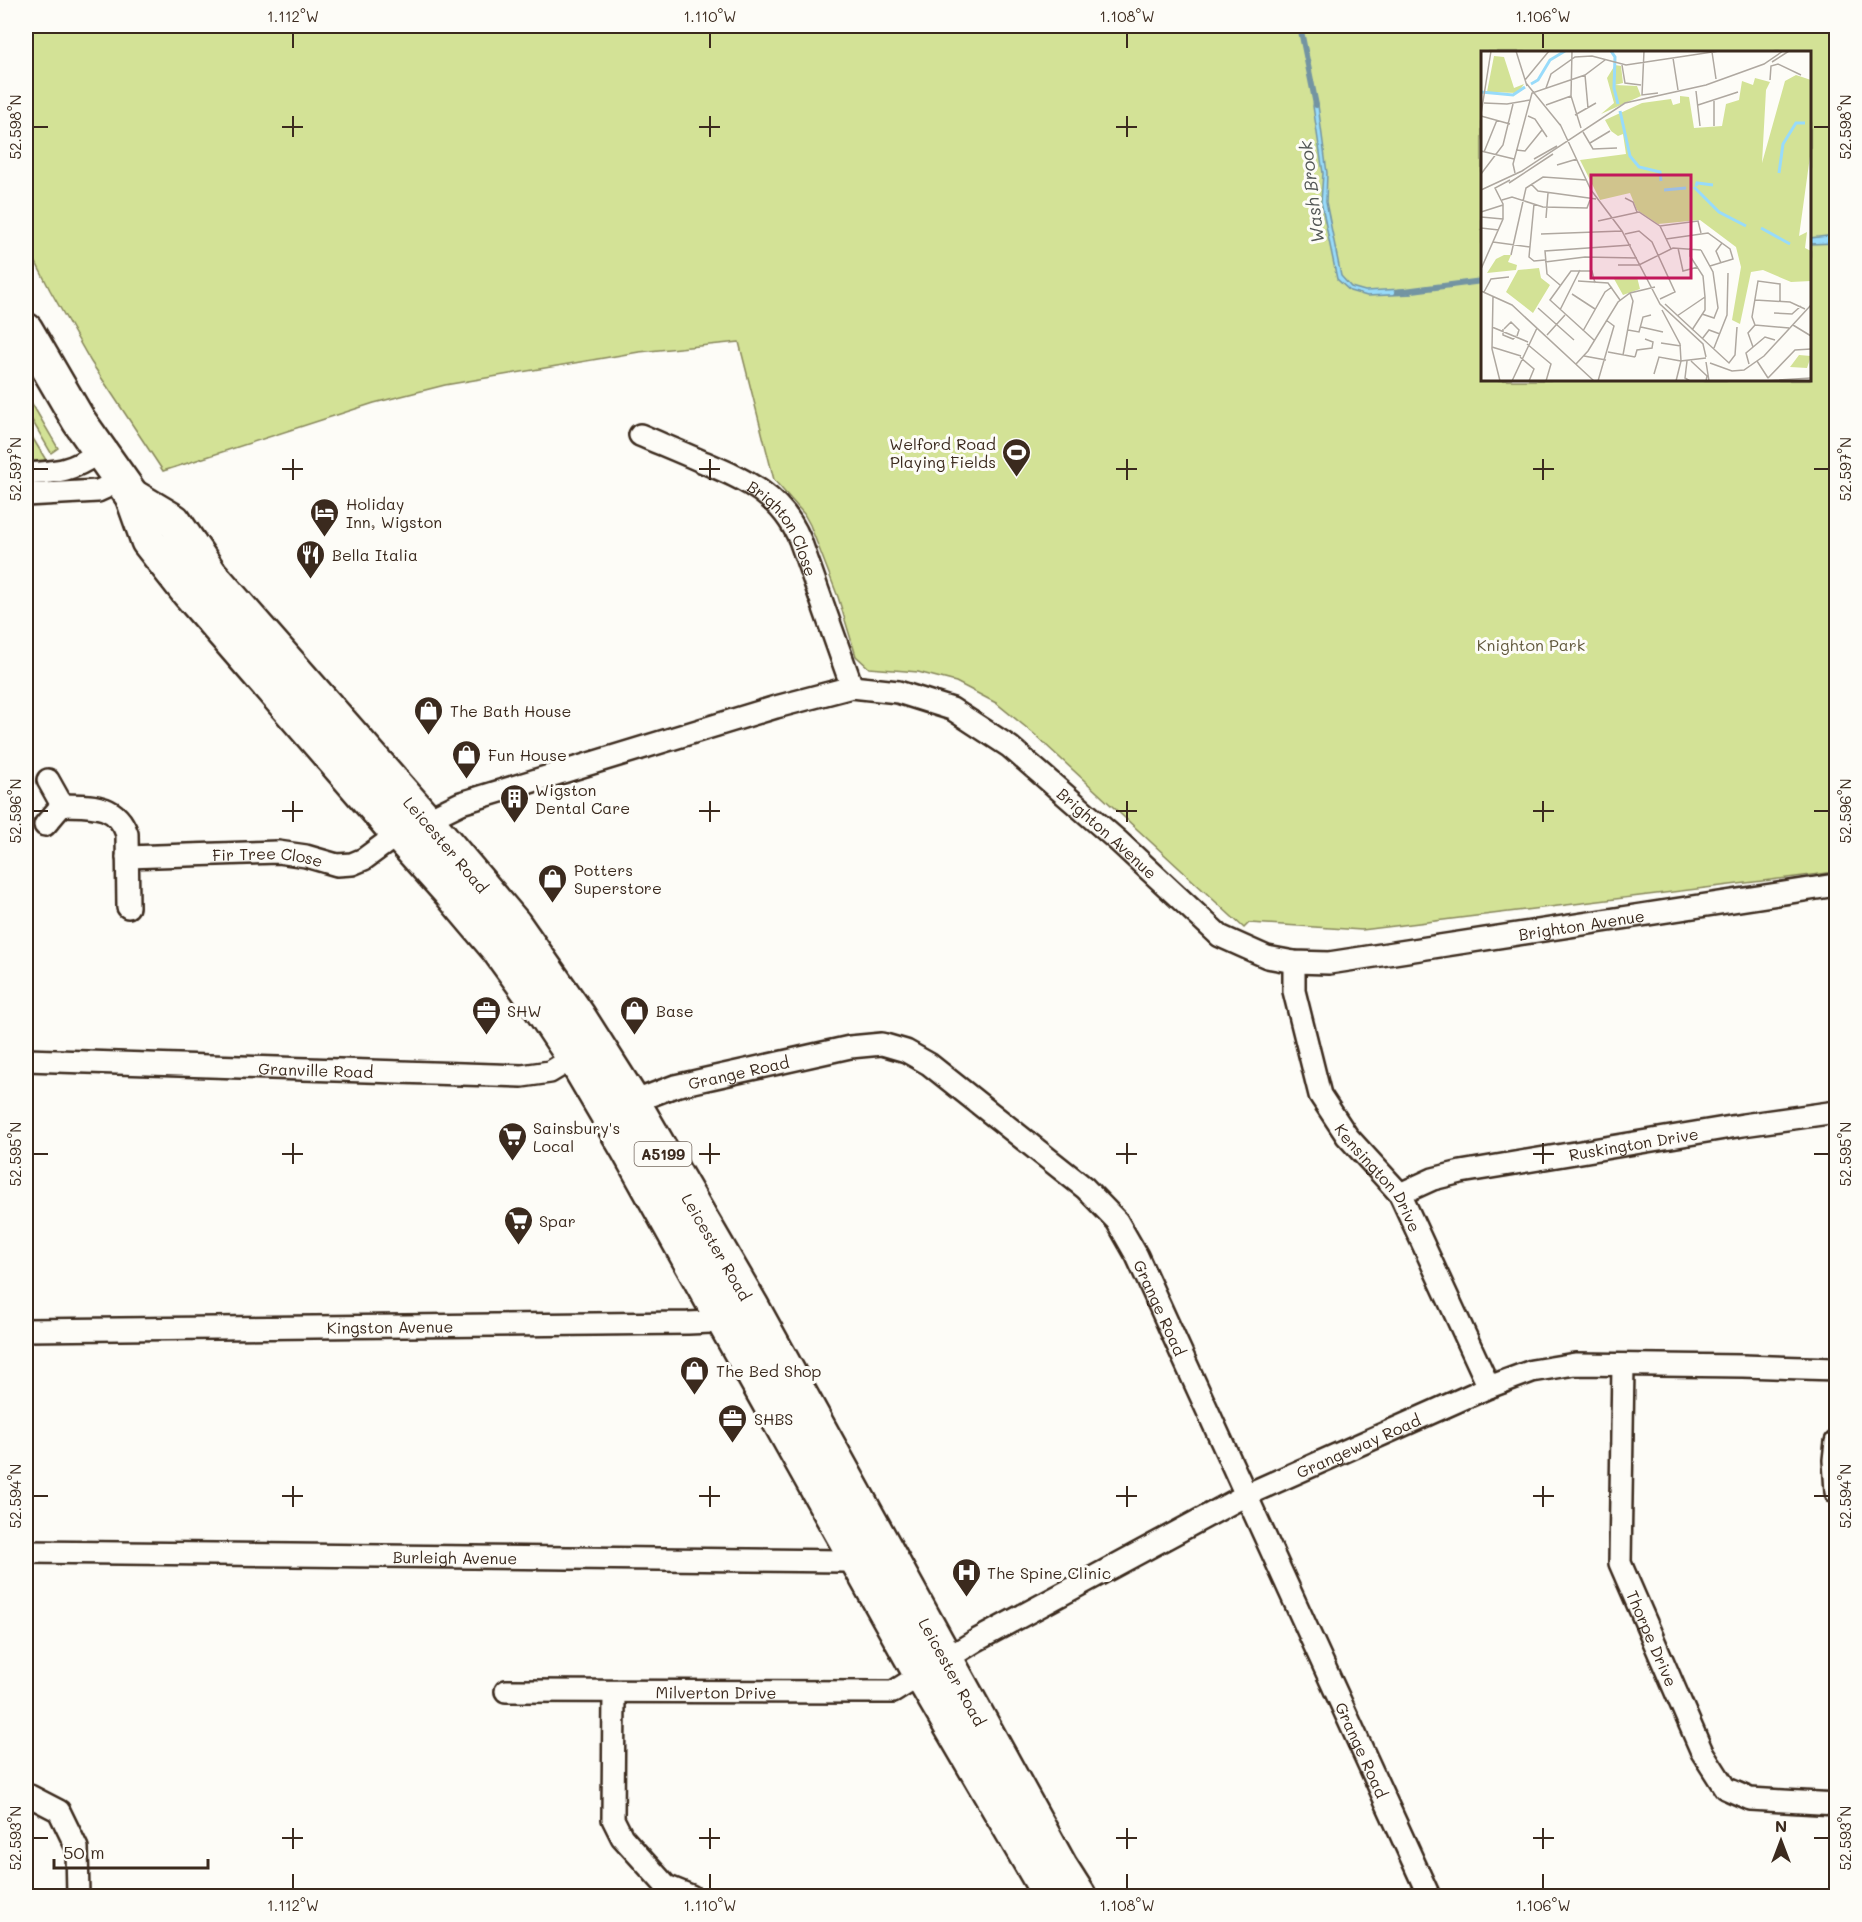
<svg xmlns="http://www.w3.org/2000/svg" width="1862" height="1922" viewBox="0 0 1862 1922" font-family="Mali,sans-serif">
<style>
.green{fill:#d3e296;stroke:#87865a;stroke-width:1.5;fill-rule:evenodd}
.water{fill:#98dbfa;stroke:#7394a2;stroke-width:1.5}
.lines{fill:none;stroke-linecap:round;stroke-linejoin:round}
.stream{stroke:#7394a2;stroke-width:6}
.minor-casing{stroke:#3b2a1e;stroke-width:26}
.primary-casing{stroke:#3b2a1e;stroke-width:38}
.minor{stroke:#fdfcf7;stroke-width:21}
.primary{stroke:#fdfcf7;stroke-width:33}
.ticks{fill:none;stroke:#3b2a1e;stroke-width:2}
.labels{text-anchor:middle;dominant-baseline:central;stroke-width:6;stroke-linejoin:round;paint-order:stroke}
.shield{fill:#fdfcf7;stroke:#75695f;stroke-width:1.5}
.shield-label{font-size:15px;font-weight:bold;fill:#3b2a1e}
.poi-label{font-size:16px;fill:#3b2a1e;stroke:#fdfcf7;text-anchor:start}
.street-label{font-size:16px;fill:#3b2a1e;stroke:#fdfcf7}
.park-label{font-size:16px;fill:#61583c;stroke:#fdfcf7}
.water-label{font-size:18px;font-style:italic;fill:#525655;stroke:#fdfcf7}
.inset-river{fill:none;stroke:#98dbfa;stroke-width:3}
.inset-road{fill:none;stroke:#afa8a0;stroke-width:1.5}
.view{fill:#c2185b;fill-opacity:0.15;stroke:#c2185b;stroke-width:3}
.inset-edge{fill:none;stroke:#3b2a1e;stroke-width:3}
.neatline{fill:none;stroke:#3b2a1e;stroke-width:2}
.ticks-label{font-size:15px;text-anchor:middle;fill:#3b2a1e}
</style>
<rect width="100%" height="100%" fill="#fdfcf7"/>
<filter id="ink" filterUnits="userSpaceOnUse"><feTurbulence type="fractalNoise" baseFrequency=".0167" numOctaves="2"/><feDisplacementMap in="SourceGraphic" scale="12" xChannelSelector="R" yChannelSelector="G"/><feConvolveMatrix kernelMatrix="1 2 1 2 8 2 1 2 1" color-interpolation-filters="sRGB"/></filter>
<g filter="url(#ink)">
<g class="green">
<path d="M26 26H1836V872L1362 930 1249 923 1244 928 1033 733 996 703 956 682 918 672 869 668 856 656 838 597 810 525 804 514 774 480 739 342 639 352 445 385 374 403 163 471 91 362 50 290 26 243ZM1482 52H1810V380H1482Z"/>
<polygon points="31,402 58,448 51,453 26,410 26,405"/>
<polygon points="26,427 46,460 38,464 26,465"/>
</g>
<g class="water">
<polygon points="1315,98 1318,105 1327,173 1326,202 1341,276 1351,287 1365,291 1403,289 1411,294 1367,296 1350,291 1337,279 1321,202 1323,173 1313,106"/>
<polygon points="1836,235 1836,243 1810,244 1810,238"/>
</g>
<g class="lines">
<g class="stream">
<polyline points="1300,26 1316,105"/>
<polyline points="1397,292 1482,281"/>
</g>
<defs>
<g id="minor">
<path id="s1" d="M640 435C661 444 681 452 701 461 743 479 781 494 800 540L852 687"/>
<path d="M26 474C60 472 71 471 100 452"/>
<polyline points="26,495 98,491 109,486 119,478"/>
<path d="M62 805C89 806 116 802 127 834L128 907"/>
<polyline points="45,825 62,805 48,780"/>
<path id="s2" d="M127 857 278 852 306 856 337 865 352 864 364 859 398 834 461 803 776 707 852 687 898 692 952 709 1010 747 1117 840 1220 936 1267 957 1294 962 1329 963 1836 885"/>
<path id="s3" d="M1294 962V991L1320 1095 1347 1136 1400 1194 1489 1387"/>
<path id="s4" d="M26 1060 522 1076 550 1072 583 1052"/>
<path id="s5" d="M633 1102 675 1086 850 1047 882 1044 906 1051 929 1064 1085 1188 1117 1221 1137 1256 1429 1896"/>
<path id="s6" d="M1400 1194 1433 1179 1461 1172 1743 1125 1836 1112"/>
<path id="s7" d="M26 1330 688 1323 711 1322 731 1314"/>
<path id="s8" d="M1623 1365 1620 1563 1702 1752 1725 1788 1750 1799 1836 1804"/>
<polyline points="1836,1442 1834,1460 1836,1492"/>
<path id="s9" d="M26 1552 844 1561 865 1550"/>
<path id="s10" d="M506 1691 893 1692 977 1640 1246 1495 1489 1387 1532 1371 1575 1364 1743 1366 1836 1369"/>
<polyline points="614,1692 613,1819 622,1837 666,1886 691,1896"/>
<polyline points="26,1795 30,1796 59,1811 77,1848 78,1896"/>
</g>
<g id="primary">
<polyline points="26,330 79,421 132,496 148,541 188,592 398,834 449,891 498,949 538,1004 574,1058 628,1150 921,1675 1050,1896"/>
<path id="s11" d="M132 496 174 521 211 575 427 821 514 924 579 1017 633 1102 751 1305 1060 1866 1079 1896"/>
</g>
</defs>
<use href="#minor" class="minor-casing"/>
<use href="#primary" class="primary-casing"/>
<use href="#minor" class="minor"/>
<use href="#primary" class="primary"/>
</g>
</g>
<path class="ticks" d="M293 33V48M710 33V48M1127 33V48M1543 33V48M293 116V137M710 116V137M1127 116V137M33 127H48M282 127H303M699 127H720M1116 127H1137M1814 127H1829M293 459V480M710 459V480M1127 459V480M1543 459V480M33 469H48M282 469H303M699 469H720M1116 469H1137M1533 469H1554M1814 469H1829M293 801V822M710 801V822M1127 801V822M1543 801V822M33 811H48M282 811H303M699 811H720M1116 811H1137M1533 811H1554M1814 811H1829M293 1143V1164M710 1143V1164M1127 1143V1164M1543 1143V1164M33 1154H48M282 1154H303M699 1154H720M1116 1154H1137M1533 1154H1554M1814 1154H1829M293 1486V1507M710 1486V1507M1127 1486V1507M1543 1486V1507M33 1496H48M282 1496H303M699 1496H720M1116 1496H1137M1533 1496H1554M1814 1496H1829M293 1828V1849M710 1828V1849M1127 1828V1849M1543 1828V1849M33 1838H48M282 1838H303M699 1838H720M1116 1838H1137M1533 1838H1554M1814 1838H1829M293 1874V1889M710 1874V1889M1127 1874V1889M1543 1874V1889"/>
<defs>
<symbol id="stadium-pin" viewBox="-11 -11 22 30"><path d="M0 17L-7.5 6A9.5 9.5 0 1 1 7.5 6Z" fill="#3b2a1e" stroke="#fdfcf7"/><path d="M0-5a6.5 5 0 1 0 0 10a6.5 5 0 1 0 0-10ZM-3.5-1.8h7v3.6h-7Z" fill="#fff"/></symbol>
<symbol id="hotel-pin" viewBox="-11 -11 22 30"><path d="M0 17L-7.5 6A9.5 9.5 0 1 1 7.5 6Z" fill="#3b2a1e" stroke="#fdfcf7"/><path d="M-6-4.5h1.5V1H6V5H4.5V3h-9V5H-6ZM-4 0a1.8 1.8 0 1 1 3.6 0ZM.5 0V-2.5h3Q6-2.5 6 0Z" fill="#fff"/></symbol>
<symbol id="restaurant-pin" viewBox="-11 -11 22 30"><path d="M0 17L-7.5 6A9.5 9.5 0 1 1 7.5 6Z" fill="#3b2a1e" stroke="#fdfcf7"/><path d="M-5-6h1v4h1v-4h1v4h1v-4h1v5L-1.5 .5V6h-2V.5L-5-1ZM5-6V6H3V1.5H1.5Q1.5-4 5-6Z" fill="#fff"/></symbol>
<symbol id="shop-pin" viewBox="-11 -11 22 30"><path d="M0 17L-7.5 6A9.5 9.5 0 1 1 7.5 6Z" fill="#3b2a1e" stroke="#fdfcf7"/><path d="M-5-2.5h2.3a2.7 3.5 0 0 1 5.4 0H5L5.5 6h-11ZM-1.5-2.5h3a1.5 2.3 0 0 0-3 0Z" fill="#fff"/></symbol>
<symbol id="building-pin" viewBox="-11 -11 22 30"><path d="M0 17L-7.5 6A9.5 9.5 0 1 1 7.5 6Z" fill="#3b2a1e" stroke="#fdfcf7"/><path d="M-4-6H4V6H1V3H-1V6H-4ZM-2.5-4.3h1.7v1.8h-1.7ZM.8-4.3h1.7v1.8H.8ZM-2.5-1h1.7V.8h-1.7ZM.8-1h1.7V.8H.8Z" fill="#fff"/></symbol>
<symbol id="office-pin" viewBox="-11 -11 22 30"><path d="M0 17L-7.5 6A9.5 9.5 0 1 1 7.5 6Z" fill="#3b2a1e" stroke="#fdfcf7"/><path d="M-6-3h4V-5.5h4V-3h4V5H-6ZM-1-4.5V-3h2v-1.5ZM-6 0V1H6V0Z" fill="#fff"/></symbol>
<symbol id="supermarket-pin" viewBox="-11 -11 22 30"><path d="M0 17L-7.5 6A9.5 9.5 0 1 1 7.5 6Z" fill="#3b2a1e" stroke="#fdfcf7"/><path d="M-6-5.5h2.5l.6 2H6L4.5 2H-2.5L-4.4-4H-6ZM-1.5 3.2a1.3 1.3 0 1 0 .1 0ZM3 3.2a1.3 1.3 0 1 0 .1 0Z" fill="#fff"/></symbol>
<symbol id="hospital-pin" viewBox="-11 -11 22 30"><path d="M0 17L-7.5 6A9.5 9.5 0 1 1 7.5 6Z" fill="#3b2a1e" stroke="#fdfcf7"/><path d="M-5-5h3v3.5h4V-5h3V5h-3V1.5h-4V5h-3Z" fill="#fff"/></symbol>
</defs>
<g fill-rule="evenodd">
<use href="#stadium-pin" x="1000" y="436" width="33" height="45"/>
<use href="#hotel-pin" x="308" y="496" width="33" height="45"/>
<use href="#restaurant-pin" x="294" y="538" width="33" height="45"/>
<use href="#shop-pin" x="412" y="694" width="33" height="45"/>
<use href="#shop-pin" x="450" y="738" width="33" height="45"/>
<use href="#building-pin" x="498" y="782" width="33" height="45"/>
<use href="#shop-pin" x="536" y="862" width="33" height="45"/>
<use href="#office-pin" x="470" y="994" width="33" height="45"/>
<use href="#shop-pin" x="618" y="994" width="33" height="45"/>
<use href="#supermarket-pin" x="496" y="1120" width="33" height="45"/>
<use href="#supermarket-pin" x="502" y="1204" width="33" height="45"/>
<use href="#shop-pin" x="678" y="1354" width="33" height="45"/>
<use href="#office-pin" x="716" y="1402" width="33" height="45"/>
<use href="#hospital-pin" x="950" y="1556" width="33" height="45"/>
</g>
<g class="labels">
<rect class="shield" x="634.5" y="1142" width="57" height="24" rx="4.5"/>
<g class="shield-label">
<text x="663" y="1154">A5199</text>
</g>
<g class="poi-label">
<text x="996" y="443" text-anchor="end">Welford Road<tspan x="996" dy="18">Playing Fields</tspan></text>
<text x="346" y="503">Holiday<tspan x="346" dy="18">Inn, Wigston</tspan></text>
<text x="332" y="554">Bella Italia</text>
<text x="450" y="710">The Bath House</text>
<text x="488" y="754">Fun House</text>
<text x="535" y="789">Wigston<tspan x="535" dy="18">Dental Care</tspan></text>
<text x="574" y="869">Potters<tspan x="574" dy="18">Superstore</tspan></text>
<text x="507" y="1010">SHW</text>
<text x="656" y="1010">Base</text>
<text x="533" y="1127">Sainsbury's<tspan x="533" dy="18">Local</tspan></text>
<text x="539" y="1220">Spar</text>
<text x="716" y="1370">The Bed Shop</text>
<text x="754" y="1418">SHBS</text>
<text x="987" y="1572">The Spine Clinic</text>
</g>
<g class="street-label">
<text stroke="none"><textPath href="#s1" startOffset="177">Brighton Close</textPath></text>
<text stroke="none"><textPath href="#s2" startOffset="1062">Brighton Avenue</textPath></text>
<text stroke="none"><textPath href="#s11" startOffset="472">Leicester Road</textPath></text>
<text stroke="none"><textPath href="#s2" startOffset="141">Fir Tree Close</textPath></text>
<text stroke="none"><textPath href="#s2" startOffset="1584">Brighton Avenue</textPath></text>
<text stroke="none"><textPath href="#s4" startOffset="290">Granville Road</textPath></text>
<text stroke="none"><textPath href="#s5" startOffset="110">Grange Road</textPath></text>
<text stroke="none"><textPath href="#s6" startOffset="240">Ruskington Drive</textPath></text>
<text stroke="none"><textPath href="#s3" startOffset="238">Kensington Drive</textPath></text>
<text stroke="none"><textPath href="#s11" startOffset="958">Leicester Road</textPath></text>
<text stroke="none"><textPath href="#s5" startOffset="650">Grange Road</textPath></text>
<text stroke="none"><textPath href="#s7" startOffset="364">Kingston Avenue</textPath></text>
<text stroke="none"><textPath href="#s10" startOffset="914">Grangeway Road</textPath></text>
<text stroke="none"><textPath href="#s9" startOffset="429">Burleigh Avenue</textPath></text>
<text stroke="none"><textPath href="#s8" startOffset="280">Thorpe Drive</textPath></text>
<text stroke="none"><textPath href="#s11" startOffset="1444">Leicester Road</textPath></text>
<text stroke="none"><textPath href="#s10" startOffset="210">Milverton Drive</textPath></text>
<text stroke="none"><textPath href="#s5" startOffset="1136">Grange Road</textPath></text>
</g>
<g class="park-label">
<text x="1531" y="644">Knighton Park</text>
</g>
<g class="water-label">
<text transform="translate(1311 192) rotate(-97)">Wash Brook</text>
</g>
</g>
<g transform="translate(1481 51)">
<rect width="330" height="330" fill="#fdfcf7"/>
<path d="M13 5 23 6 33 37 43 33 37 42 6 41ZM134 14 140 15 142 32 134 34 156 35 160 45 120 63 133 52 126 27ZM315 24 330 29V98L318 185 326 181 324 197 330 200V230L310 231 282 219 270 221 259 273 251 269 260 216 255 196 219 169 177 173 156 159 149 142 119 149 99 109 145 103 142 83 137 85 130 80 124 69 161 52 190 48 192 54 199 52V45L208 46 213 77 241 75 245 53 258 49 261 30 272 34 274 27 289 31 285 39 281 112 304 30ZM23 204H30L27 211 36 214 35 219 6 222 15 208ZM58 217 60 227 69 234 52 262 25 241 37 219ZM132 226H156L159 238 142 244ZM318 304 330 305 326 317 309 316Z" fill="#d3e296"/>
<path class="inset-river" d="M130 0 134 6 133 37 137 53M50 33 57 29 69 9 84 0M0 41 32 44 44 36M139 60 149 105 158 116 179 121 180 130M298 122 302 93 315 72H324M215 135 216 132 232 134M213 136 238 161 265 175M183 139 205 137M280 177 309 193"/>
<path class="inset-road" d="M35 0 46 35M91 0 90 45 100 77M163 0 161 44 177 42M231 1 235 28M192 7 197 39M291 11 308 0M141 14 144 32 160 34M104 24 107 57M44 29 68 0M289 29 290 15 297 13 320 24M45 32 80 75M65 37 70 23 94 6 111 5 145 14 238 0M215 40 219 75M233 50V75M3 52 26 53 49 49M65 54 90 45M217 54 257 41M0 63 10 0M94 64 115 52M0 65 29 73M47 65 54 68 66 86M79 73 110 139 141 180 179 253 222 293 225 306M102 81 112 98 136 97M109 92 129 80M35 99 44 100 61 79M0 100 33 108M3 101 16 69M53 108 76 95M76 114 96 108M34 122 32 113 51 42 104 24 124 9M0 123 22 94 32 53M28 132 72 103M50 133 57 140 115 148M0 139 41 120 144 52 225 34 283 13 302 0M144 147 152 151 156 161M21 149 31 146 62 156 106 157 109 149M53 153 48 206 53 210 64 209M0 161 22 154M0 166 22 168M65 167 67 142M117 170 158 161 179 175 217 170 220 182M179 175 190 198M0 177 18 179M60 183 141 180M144 183 158 180 171 191 194 241 179 248M185 188 227 182 249 198 252 208 229 215M12 191 49 196M197 197 202 220 217 216M220 199 232 221 237 257 233 267 221 263M30 204 45 137 62 126 105 129M64 211 104 206 156 207M240 212 235 200 241 192M137 214H158L192 197 220 199M0 218 22 168V153L14 137 29 129M97 230 127 232 139 249M79 234 66 223 64 200 150 194M0 240 31 254 113 330M3 241 10 228 28 226M91 243 114 258M12 245 11 298 19 330M274 249 309 251 324 258M184 253 248 312 254 304 256 276M57 257 93 289M79 259 99 219M293 262 311 263 320 255M196 265 224 246 222 225 209 205V197M274 274 271 266 277 230 299 233V251M312 274 330 285M11 276 47 291M160 276 182 281M22 278V284L32 288 35 285M23 278 30 271 38 279 36 285M147 279 158 281 162 266 170 264M211 279 224 259V246M102 280 124 241 131 236M66 284 84 264M221 288 228 279 239 283M113 289 69 249 90 220H111L114 232M180 292 200 295M46 293 70 313 65 330M11 296 40 305M272 296 267 282 274 274 308 277M233 297 246 264 247 222M127 301 154 306M142 304 152 250 149 242M103 305 125 309M39 306 53 318 48 330M154 306 156 299 171 297 172 291 164 288M206 310 204 327 209 330M210 310 226 325 225 330M276 310 287 327M225 311 228 330M229 312 251 320 263 319 283 305 330 254M95 313 107 300 137 251 149 242 174 236M268 313 265 302 284 286 294 289M173 323 178 306 200 310 199 293 181 259M287 327 314 299 330 298M31 330 56 277M117 330 133 275 125 269M195 330 200 310 225 307M282 330 330 327"/>
<path class="view" d="M110 124H210V227H110Z"/>
<rect width="330" height="330" class="inset-edge"/>
</g>
<rect width="1862" height="1922" fill="none" stroke="#fdfcf7" stroke-width="66"/>
<g transform="translate(1781 1841)" stroke="#fdfcf7" stroke-width="4.5" paint-order="stroke">
<path d="M0-4.5L10 22L0 15L-10 22Z" fill="#3b2a1e"/>
<text y="-9" font-size="16" font-weight="bold" text-anchor="middle" fill="#3b2a1e">N</text>
</g>
<path d="M54 1859v9h154v-9" fill="none" stroke="#3b2a1e" stroke-width="3"/>
<text x="63" y="1859" font-size="18" fill="#3b2a1e" stroke="#fdfcf7" stroke-width="4.5" paint-order="stroke">50 m</text>
<rect x="33" y="33" width="1796" height="1856" class="neatline"/>
<g class="ticks-label">
<text x="293" y="22">1.112°W</text>
<text x="710" y="22">1.110°W</text>
<text x="1127" y="22">1.108°W</text>
<text x="1543" y="22">1.106°W</text>
<text transform="translate(16 127) rotate(-90)" y="5">52.598°N</text>
<text transform="translate(1846 127) rotate(-90)" y="5">52.598°N</text>
<text transform="translate(16 469) rotate(-90)" y="5">52.597°N</text>
<text transform="translate(1846 469) rotate(-90)" y="5">52.597°N</text>
<text transform="translate(16 811) rotate(-90)" y="5">52.596°N</text>
<text transform="translate(1846 811) rotate(-90)" y="5">52.596°N</text>
<text transform="translate(16 1154) rotate(-90)" y="5">52.595°N</text>
<text transform="translate(1846 1154) rotate(-90)" y="5">52.595°N</text>
<text transform="translate(16 1496) rotate(-90)" y="5">52.594°N</text>
<text transform="translate(1846 1496) rotate(-90)" y="5">52.594°N</text>
<text transform="translate(16 1838) rotate(-90)" y="5">52.593°N</text>
<text transform="translate(1846 1838) rotate(-90)" y="5">52.593°N</text>
<text x="293" y="1911">1.112°W</text>
<text x="710" y="1911">1.110°W</text>
<text x="1127" y="1911">1.108°W</text>
<text x="1543" y="1911">1.106°W</text>
</g>
</svg>
